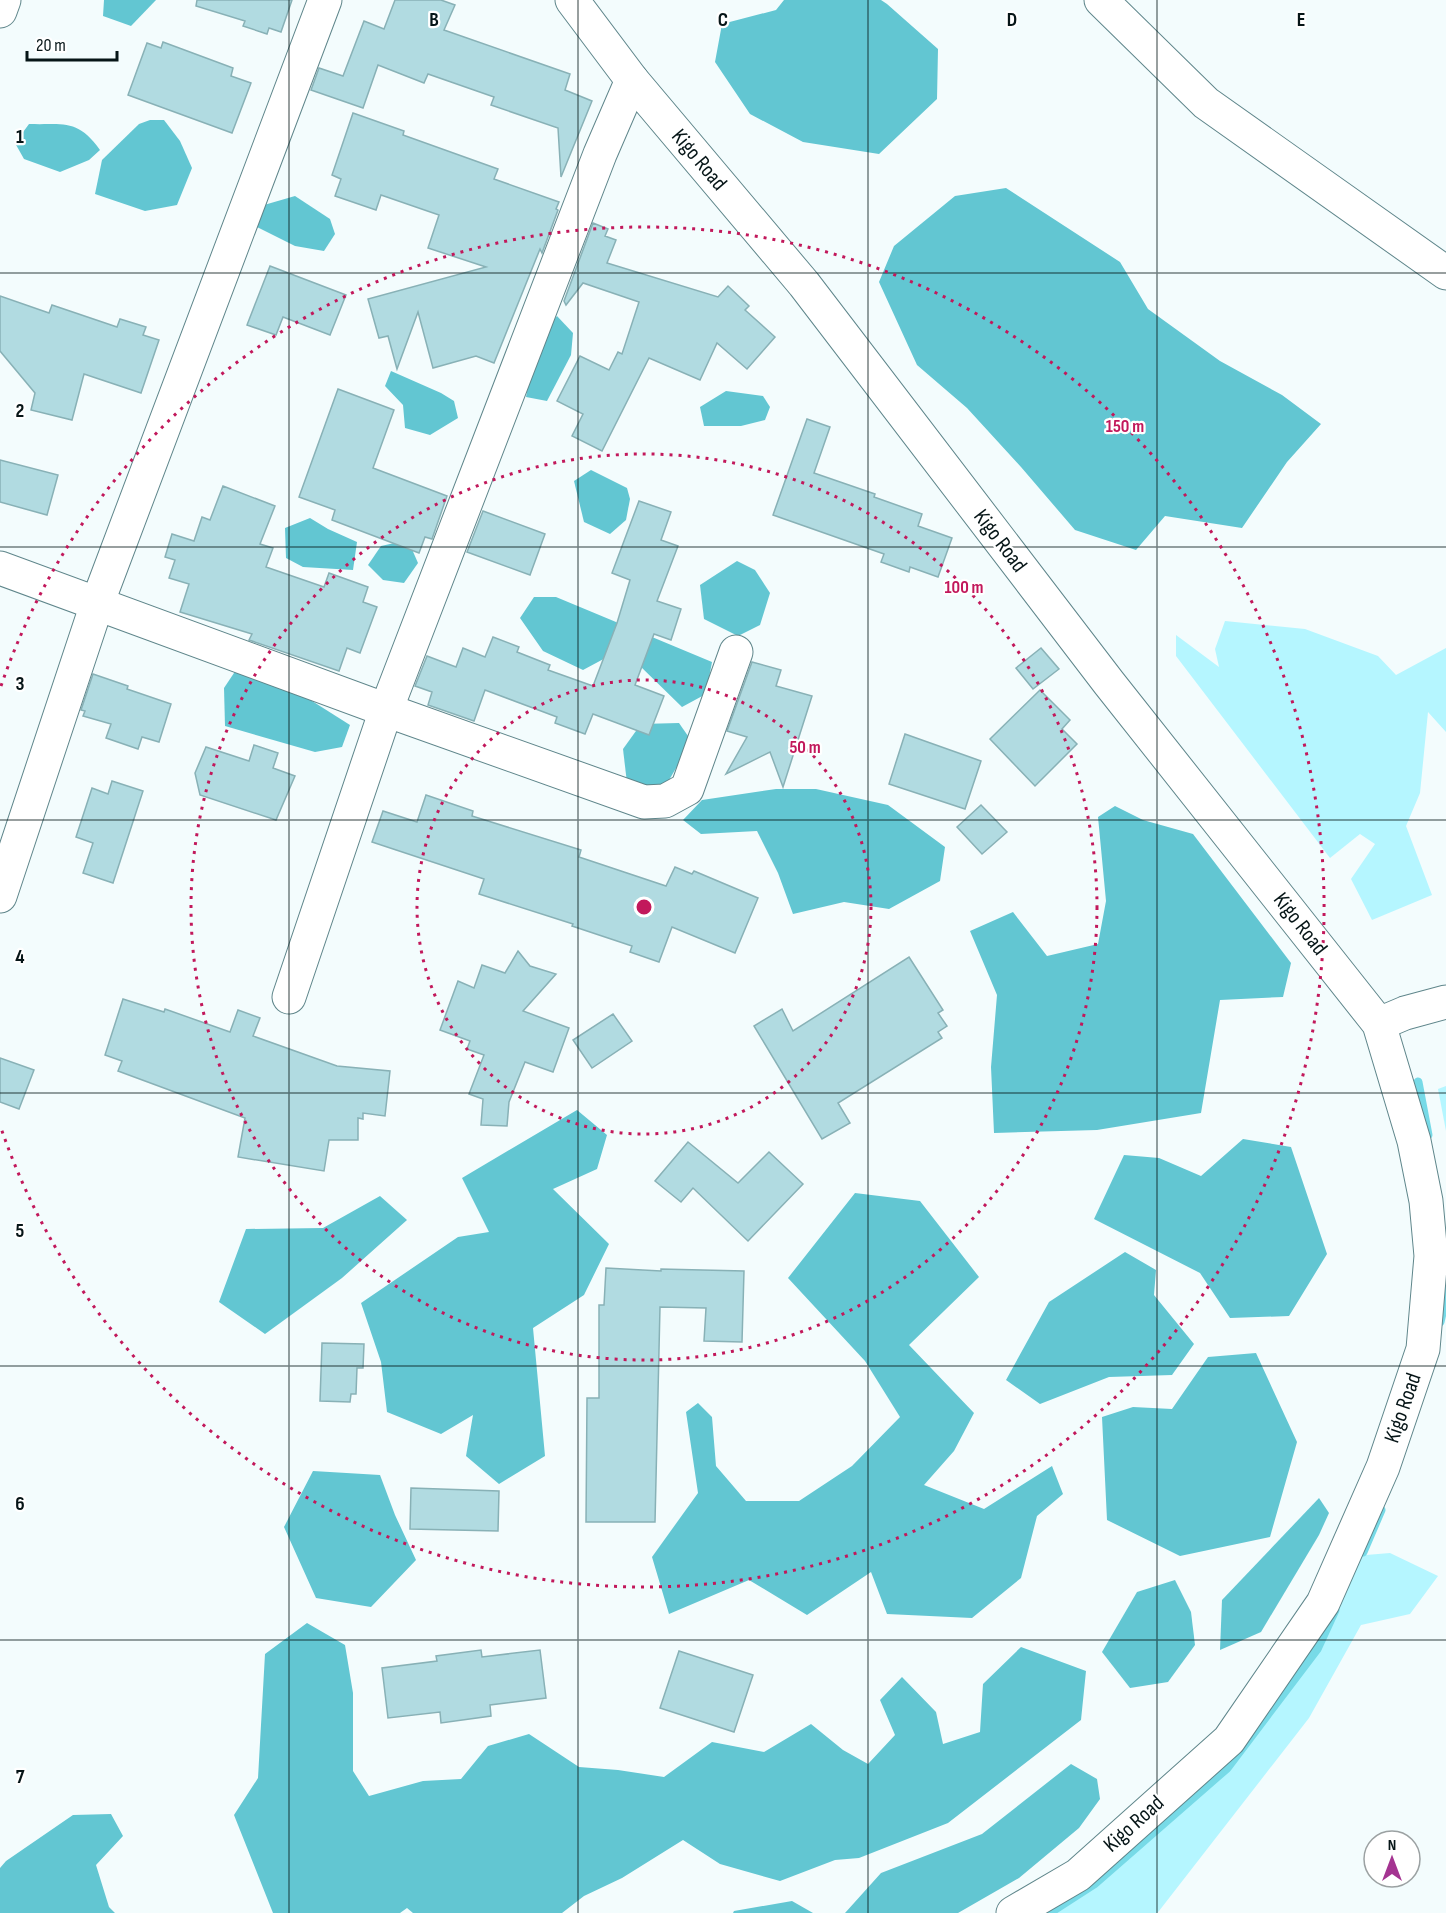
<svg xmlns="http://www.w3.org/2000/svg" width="1446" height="1913" viewBox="0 0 1446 1913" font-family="'Sofia Sans Condensed',sans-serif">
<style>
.green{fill:#b5f6ff}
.forest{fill:#62c6d2}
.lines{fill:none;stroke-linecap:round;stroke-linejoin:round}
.stream{stroke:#77dae7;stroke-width:9}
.building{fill:#b1dbe1;stroke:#88b1b6;stroke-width:1.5}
.minor-casing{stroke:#5f868b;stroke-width:35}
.minor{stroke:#fff;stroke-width:33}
.grid{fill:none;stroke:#061517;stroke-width:1.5;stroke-opacity:0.55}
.ring{fill:none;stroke:#c2185b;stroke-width:3;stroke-dasharray:3 6}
.labels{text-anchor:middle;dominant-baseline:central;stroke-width:4.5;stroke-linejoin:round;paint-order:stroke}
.street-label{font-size:22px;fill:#061517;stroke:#fff}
.grid-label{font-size:20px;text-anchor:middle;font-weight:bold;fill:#061517;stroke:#fff;stroke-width:4.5;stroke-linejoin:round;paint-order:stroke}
.centre{fill:#c2185b;stroke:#fff;stroke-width:3}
.ring-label{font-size:18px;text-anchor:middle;font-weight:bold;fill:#c2185b;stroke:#fff;stroke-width:4.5;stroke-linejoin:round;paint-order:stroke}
</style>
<rect width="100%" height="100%" fill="#f3fcfd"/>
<g class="green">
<polygon points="1225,621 1305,629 1378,656 1396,675 1446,648 1446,732 1428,712 1420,793 1406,826 1432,895 1372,920 1351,879 1375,844 1360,834 1330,858 1176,656 1176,635 1219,667 1215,649"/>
<polygon points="1446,1086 1446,1131 1438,1089"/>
<polygon points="1390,1553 1438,1576 1410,1614 1361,1625 1309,1718 1159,1911 1157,1913 1035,1913 1123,1851 1354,1556"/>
</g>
<g class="forest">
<polygon points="104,0 156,0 131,26 103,16"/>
<polygon points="784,0 881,0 887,4 938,49 937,99 879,154 803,142 750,114 715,62 722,24 776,10"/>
<polygon points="150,120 164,120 180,141 192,168 177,205 145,211 95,194 102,160 139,124"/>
<path d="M29 124C64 125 78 119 100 150L89 160 60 172 24 159 15 143Z"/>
<polygon points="1006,188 1120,262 1148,309 1220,361 1282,395 1321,424 1287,462 1242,528 1165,516 1136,550 1075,530 1021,467 967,408 917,365 879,282 894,246 955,196"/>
<polygon points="295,196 330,219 335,234 324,251 295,246 257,227 264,205"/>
<polygon points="557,316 573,333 571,355 547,401 526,397 531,371 542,335"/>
<polygon points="391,371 441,393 454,401 458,418 430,435 405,428 403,405 385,386"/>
<polygon points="726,391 763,396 770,407 765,420 741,426 704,426 700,407"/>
<polygon points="591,470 627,488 630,499 626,520 610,534 584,522 574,481"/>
<polygon points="310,518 328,529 357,542 353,570 303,567 286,558 285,528"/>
<polygon points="408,540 418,563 404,583 383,580 368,565 381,546"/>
<polygon points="737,561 755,570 770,593 760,625 738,636 704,619 700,585"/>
<polygon points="534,597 556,597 712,662 706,694 682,707 639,665 611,655 583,670 543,651 520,618"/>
<polygon points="240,664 301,694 350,725 342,747 315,752 225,726 224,688"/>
<polygon points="679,723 688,736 686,751 665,787 627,783 623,749 641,724"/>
<polygon points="776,789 816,789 888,805 945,847 940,881 889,909 844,902 793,914 778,873 757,831 701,834 683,820 702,800"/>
<polygon points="1115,806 1143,820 1193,834 1291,963 1283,997 1220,1000 1201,1113 1097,1130 994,1133 991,1067 997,995 970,931 1013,912 1047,956 1098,944 1106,901 1098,817"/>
<polygon points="577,1110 607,1135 597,1169 553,1189 609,1244 584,1295 533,1328 545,1456 499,1484 466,1456 473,1415 441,1434 387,1412 381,1362 361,1303 458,1237 489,1232 462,1178"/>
<polygon points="1243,1139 1291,1147 1327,1254 1289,1316 1230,1318 1200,1273 1094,1219 1124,1155 1159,1158 1201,1176"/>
<polygon points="855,1193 920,1201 979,1277 909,1345 974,1413 954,1451 924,1485 984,1509 1052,1466 1063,1494 1037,1516 1021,1578 972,1618 887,1614 871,1572 807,1615 749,1580 669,1614 652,1557 698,1493 686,1412 698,1403 712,1417 716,1466 746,1501 799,1501 852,1466 900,1417 865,1361 788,1278"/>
<polygon points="380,1196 407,1220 342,1278 265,1334 219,1302 246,1229 323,1228"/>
<polygon points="1125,1252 1156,1270 1154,1295 1194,1344 1172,1375 1109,1377 1040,1404 1006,1380 1049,1302"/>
<polygon points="1256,1353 1297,1442 1270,1537 1180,1556 1107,1520 1102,1417 1133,1407 1172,1409 1208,1357"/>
<polygon points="313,1471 380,1475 395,1515 416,1560 371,1607 316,1598 284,1527"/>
<polygon points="1319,1498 1329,1513 1319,1535 1261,1632 1220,1650 1222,1600"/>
<polygon points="1175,1580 1191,1612 1195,1645 1168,1682 1130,1688 1102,1652 1137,1592"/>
<polygon points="307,1623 345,1645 353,1693 353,1771 369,1796 423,1781 461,1779 488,1746 529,1734 579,1767 618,1770 664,1777 712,1742 764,1752 811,1724 843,1750 868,1764 895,1735 880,1700 902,1677 936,1712 943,1744 980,1732 983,1684 1021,1647 1086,1671 1081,1720 948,1823 859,1858 835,1860 780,1881 720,1864 683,1840 622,1878 584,1896 562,1913 413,1913 407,1908 400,1913 273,1913 234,1815 258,1778 265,1654"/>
<polygon points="1071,1764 1097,1779 1100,1799 1079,1828 1019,1878 958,1913 845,1913 881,1873 982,1834"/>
<polygon points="111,1814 123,1836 96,1865 109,1907 115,1913 0,1913 0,1868 6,1861 73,1815"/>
<polygon points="792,1901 813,1913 733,1913 734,1911"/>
</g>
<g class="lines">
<g class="stream">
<polyline points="1418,1082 1428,1135"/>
<polyline points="1440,1322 1445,1300 1445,1274"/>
<polyline points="1363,1552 1381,1510"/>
<polyline points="1049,1913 1094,1884 1227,1768 1317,1649 1335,1610"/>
</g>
</g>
<g class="building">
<polygon points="197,0 292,0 281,32 269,28 267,34 243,26 245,21 196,6"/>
<polygon points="395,0 441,0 455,5 444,30 570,74 565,90 592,101 561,177 558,128 491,105 494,97 428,74 424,83 378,65 363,108 311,90 319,68 343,76 364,21 384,29"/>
<polygon points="163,42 233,68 231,76 251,83 232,133 128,95 147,43 161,48"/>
<polygon points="353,113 404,131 403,135 498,169 494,179 559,202 556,209 558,210 542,253 540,249 494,363 476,356 433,368 418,312 397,369 388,336 379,338 368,299 486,267 428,248 439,215 381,195 376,210 335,196 341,179 332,175"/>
<polygon points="593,223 608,229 605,236 616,240 607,263 718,297 728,286 749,306 745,310 775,337 747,369 717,343 700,380 649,358 602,451 572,436 583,414 557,401 580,356 609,370 618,352 622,354 639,302 583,283 566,305 564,301"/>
<polygon points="270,266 346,295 330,335 283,317 276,335 247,325"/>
<polygon points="0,296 49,313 52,305 117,327 120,319 146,327 143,335 159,340 141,393 84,374 72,420 31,410 35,393 0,351"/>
<polygon points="338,389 394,410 373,468 447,496 432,539 425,537 419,553 332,520 335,510 299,497"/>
<polygon points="807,419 830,427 814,473 875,494 874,497 922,514 918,526 952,538 938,577 910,567 909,572 881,562 884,554 773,515"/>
<polygon points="0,460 58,475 47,515 0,502"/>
<polygon points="223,486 275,506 260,544 273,548 266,567 324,587 329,573 368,587 363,602 377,607 360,653 347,648 339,671 249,640 252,634 180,612 189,584 169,578 175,560 165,557 172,534 194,541 202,517 210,520"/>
<polygon points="639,501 671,512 661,540 678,546 657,601 681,609 671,640 654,634 635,685 664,696 649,735 593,714 585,734 555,723 557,717 485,690 474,721 428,705 432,692 415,686 427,656 456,667 463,648 485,657 493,637 519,647 517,652 550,665 548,670 593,686 617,623 630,580 612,573"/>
<polygon points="483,511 545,534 530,575 467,552"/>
<polygon points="1041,648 1059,669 1033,689 1016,668"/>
<polygon points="752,662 781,670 776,686 812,696 783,787 770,752 726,774 747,737 727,731"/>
<polygon points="93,674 128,686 127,689 171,704 159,742 142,737 138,749 106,738 111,724 83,716 85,711 81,710"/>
<polygon points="1040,690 1070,720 1062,729 1077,744 1035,786 990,739"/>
<polygon points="905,734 981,761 965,809 889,784"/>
<polygon points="254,745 278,753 273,768 295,776 276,820 200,795 195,773 206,747 249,761"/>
<polygon points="112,781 143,791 113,883 83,873 93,843 76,837 92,788 108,794"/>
<polygon points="426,795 473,811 472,816 581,850 579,857 666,886 675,867 692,874 694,871 758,898 735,953 672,927 659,962 630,952 632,946 572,926 573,924 479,894 484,879 372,842 383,811 417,822"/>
<polygon points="981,805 1007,832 982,854 957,827"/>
<polygon points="518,951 530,966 556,974 523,1011 569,1028 553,1072 525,1062 509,1102 507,1126 481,1125 483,1099 469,1094 484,1055 467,1049 470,1041 440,1030 458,981 474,988 482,965 505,973"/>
<polygon points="909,957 943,1010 938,1013 947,1026 938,1032 942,1038 838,1103 850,1123 822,1139 754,1026 782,1009 793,1031"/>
<polygon points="123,999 164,1012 165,1009 230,1032 238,1010 260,1018 253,1036 337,1066 390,1071 385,1116 363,1113 363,1119 358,1118 358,1140 329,1140 324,1171 238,1157 245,1118 118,1071 122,1061 105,1055"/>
<polygon points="613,1014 632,1041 592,1068 573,1040"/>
<polygon points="0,1058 34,1070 19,1109 0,1102"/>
<polygon points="688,1142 738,1183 769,1152 803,1184 748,1241 693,1188 681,1202 655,1181"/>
<polygon points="606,1268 661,1271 661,1269 744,1271 742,1342 704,1341 706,1308 660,1307 655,1522 586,1522 587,1398 599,1398 599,1305 604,1305"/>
<polygon points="322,1343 364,1344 363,1368 357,1368 356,1394 351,1394 350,1402 320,1401"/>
<polygon points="411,1488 499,1491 498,1531 410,1529"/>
<polygon points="481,1650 482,1657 540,1650 546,1698 490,1705 491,1716 441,1723 440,1712 388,1718 382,1668 437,1661 436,1656"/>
<polygon points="679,1651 753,1675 734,1732 660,1708"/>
</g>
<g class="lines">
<defs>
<g id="minor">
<polyline points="572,0 632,80 804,284 1109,683 1379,1024 1414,1141 1426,1201 1431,1256 1423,1349 1383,1467 1323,1603 1229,1740 1078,1875 1013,1913"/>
<polyline points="1101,0 1206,103 1446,273"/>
<polyline points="0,11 4,0"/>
<polyline points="0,568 386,710 644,802 665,801 687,789 736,652"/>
<polyline points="0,896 97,604 325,0"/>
<polyline points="289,997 386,710 600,154 632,80"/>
<polyline points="1379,1024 1405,1013 1446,1002"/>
</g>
</defs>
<use href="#minor" class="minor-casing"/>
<use href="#minor" class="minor"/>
</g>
<path class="grid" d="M289 0V1913M578 0V1913M868 0V1913M1157 0V1913M0 273H1446M0 547H1446M0 820H1446M0 1093H1446M0 1366H1446M0 1640H1446"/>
<g class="ring">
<circle cx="644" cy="907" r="227"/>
<circle cx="644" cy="907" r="453"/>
<path d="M1 686A680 680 0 1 1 1 1128"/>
</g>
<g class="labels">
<g class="street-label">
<text transform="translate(699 160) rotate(50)">Kigo Road</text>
<text transform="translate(1000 541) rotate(53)">Kigo Road</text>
<text transform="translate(1300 924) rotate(52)">Kigo Road</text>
<text transform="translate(1403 1408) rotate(-71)">Kigo Road</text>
<text transform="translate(1134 1824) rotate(-42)">Kigo Road</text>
</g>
</g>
<g class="grid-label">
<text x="434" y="26">B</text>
<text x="723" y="26">C</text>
<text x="1012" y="26">D</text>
<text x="1301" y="26">E</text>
<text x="20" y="143">1</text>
<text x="20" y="417">2</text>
<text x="20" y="690">3</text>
<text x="20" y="963">4</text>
<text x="20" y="1237">5</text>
<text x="20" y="1510">6</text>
<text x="20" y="1783">7</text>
</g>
<circle cx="644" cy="907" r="9" class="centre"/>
<g class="ring-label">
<text x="1125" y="432">150 m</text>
<text x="964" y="593">100 m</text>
<text x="805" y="753">50 m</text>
</g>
<g transform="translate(1392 1859)"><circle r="28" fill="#ffffff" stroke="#9ba1a2" stroke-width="1.5"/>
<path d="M0-4.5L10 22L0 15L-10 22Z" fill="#a43491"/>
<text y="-9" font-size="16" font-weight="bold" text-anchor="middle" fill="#061517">N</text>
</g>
<path d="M27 51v9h90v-9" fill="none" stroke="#061517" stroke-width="3"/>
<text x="36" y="51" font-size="18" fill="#061517" stroke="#ffffff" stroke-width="4.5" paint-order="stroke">20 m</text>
</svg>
